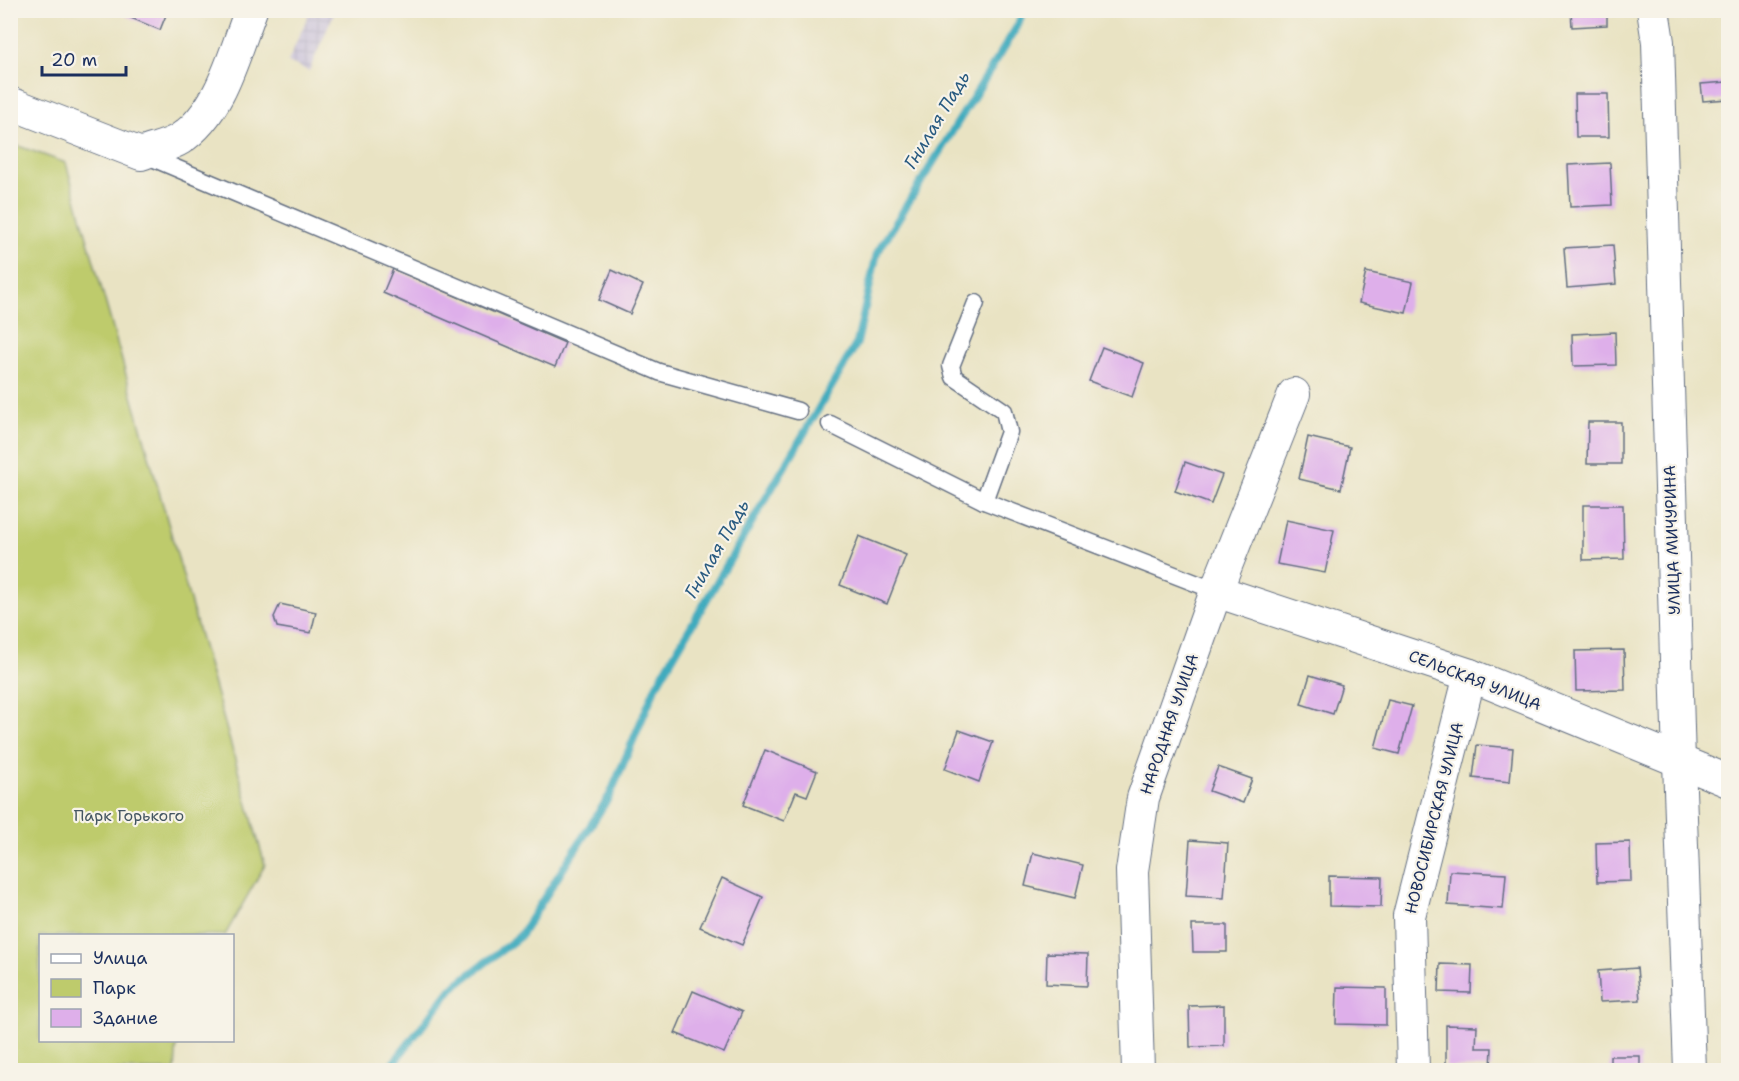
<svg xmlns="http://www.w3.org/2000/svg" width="1739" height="1081" viewBox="0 0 1739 1081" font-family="'Shantell Sans',sans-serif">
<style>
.industrial{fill:url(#industrial-grid)}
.park{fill:#becb6c;stroke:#6c7d65;stroke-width:1.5}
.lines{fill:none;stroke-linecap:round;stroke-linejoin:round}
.stream{stroke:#3fabbe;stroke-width:8}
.building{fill:#deafea}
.lane-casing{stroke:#636e81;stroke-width:19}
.street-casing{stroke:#636e81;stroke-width:34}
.lane{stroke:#fff;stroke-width:16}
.street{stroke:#fff;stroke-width:32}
.labels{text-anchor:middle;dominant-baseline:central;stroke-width:4.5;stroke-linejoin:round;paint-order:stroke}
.street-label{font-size:16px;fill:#1b2f5e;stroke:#f7f3e8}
.park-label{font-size:16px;fill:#445662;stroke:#f7f3e8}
.water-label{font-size:18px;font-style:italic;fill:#285a80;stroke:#f7f3e8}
</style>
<defs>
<pattern id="industrial-grid" width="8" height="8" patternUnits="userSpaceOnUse" patternTransform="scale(1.5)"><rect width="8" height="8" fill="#c7c0d9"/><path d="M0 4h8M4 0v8" fill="none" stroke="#aaa5bd"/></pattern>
</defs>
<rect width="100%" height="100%" fill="#f7f3e8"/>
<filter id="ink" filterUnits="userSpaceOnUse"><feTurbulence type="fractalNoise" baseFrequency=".0167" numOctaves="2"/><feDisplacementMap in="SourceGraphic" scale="12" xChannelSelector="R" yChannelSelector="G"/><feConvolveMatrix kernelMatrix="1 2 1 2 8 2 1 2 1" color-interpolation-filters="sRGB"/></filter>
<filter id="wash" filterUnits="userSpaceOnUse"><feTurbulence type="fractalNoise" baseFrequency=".008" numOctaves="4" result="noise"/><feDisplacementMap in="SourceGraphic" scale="24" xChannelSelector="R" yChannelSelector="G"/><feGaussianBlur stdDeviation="1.35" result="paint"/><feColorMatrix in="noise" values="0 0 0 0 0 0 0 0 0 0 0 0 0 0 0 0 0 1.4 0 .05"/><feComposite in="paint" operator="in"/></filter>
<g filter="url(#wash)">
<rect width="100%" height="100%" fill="#e9e3c3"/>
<polygon class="industrial" points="310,11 335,11 309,71 288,62"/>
<polygon class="park" points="10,143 66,163 265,865 225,935 40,936 40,1040 177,1041 175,1070 11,1070"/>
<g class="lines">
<polyline class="stream" points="388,1070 452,988 520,936 610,795 656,686 857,343 877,253 1018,25 1023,10"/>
</g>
<g id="blocks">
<g class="building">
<polygon points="112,10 168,10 160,30"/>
<polygon points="1571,10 1607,10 1607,25 1572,27"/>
<polygon points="1727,82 1728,99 1703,101 1701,84"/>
<polygon points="1575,94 1608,94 1609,137 1576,137"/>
<polygon points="1610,163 1612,205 1570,207 1568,165"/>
<polygon points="1613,245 1616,284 1567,288 1564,248"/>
<polygon points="393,269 565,343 555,367 383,293"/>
<polygon points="612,270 643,285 630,314 599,300"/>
<polygon points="1366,272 1413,282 1406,313 1359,303"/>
<polygon points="1615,332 1616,365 1573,366 1572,334"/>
<polygon points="1102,347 1144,363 1132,397 1089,381"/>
<polygon points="1588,422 1621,422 1621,464 1587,464"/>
<polygon points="1308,437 1350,447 1341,489 1299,479"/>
<polygon points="1185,462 1222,475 1211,504 1175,491"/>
<polygon points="1583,505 1623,505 1624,559 1583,560"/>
<polygon points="1286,520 1334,530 1325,573 1277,564"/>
<polygon points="859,536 906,555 887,604 840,585"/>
<polygon points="280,604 316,612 311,633 277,627 274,617"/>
<polygon points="1624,650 1625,690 1576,691 1575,651"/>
<polygon points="1310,675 1342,685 1333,714 1301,704"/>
<polygon points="1388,700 1412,706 1399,754 1375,748"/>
<polygon points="959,730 993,742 979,782 945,769"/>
<polygon points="1477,745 1513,748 1510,782 1473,778"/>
<polygon points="765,750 817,771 807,796 796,792 784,821 743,805"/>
<polygon points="1218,767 1252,779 1243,803 1209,791"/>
<polygon points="1190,840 1228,843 1224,898 1186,896"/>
<polygon points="1630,842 1631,881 1597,882 1596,843"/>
<polygon points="1033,853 1083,865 1075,898 1025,886"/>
<polygon points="1450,871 1506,874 1503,909 1448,905"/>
<polygon points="1329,876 1382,877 1381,907 1329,906"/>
<polygon points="722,878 763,897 742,945 700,927"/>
<polygon points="1192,925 1227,925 1227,952 1193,952"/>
<polygon points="1047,953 1088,954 1087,986 1046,984"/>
<polygon points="1440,964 1472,965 1471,993 1439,992"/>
<polygon points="1637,968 1640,1000 1600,1002 1598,971"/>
<polygon points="1337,987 1386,988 1386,1025 1336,1024"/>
<polygon points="693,991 742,1012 724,1053 675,1033"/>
<polygon points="1224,1005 1224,1046 1190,1047 1189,1006"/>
<polygon points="1446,1025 1477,1026 1476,1048 1492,1048 1491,1068 1446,1067"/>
<rect x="1610" y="1056" width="30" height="14"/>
</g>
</g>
</g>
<g filter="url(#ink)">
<use href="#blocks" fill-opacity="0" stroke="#636e81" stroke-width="1.5"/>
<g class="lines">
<defs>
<g id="lane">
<polyline points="145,155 659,372 798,411"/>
<polyline points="976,303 951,366 954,377 1004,411 1009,432 984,501"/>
<polyline points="830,424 984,501 1216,591"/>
</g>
<g id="street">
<polyline points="1653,10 1658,42 1679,762 1690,1070"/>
<path d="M10 103 141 154C153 149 169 146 180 139 221 112 234 54 251 10"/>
<polyline points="1216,591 1470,675 1728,781"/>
<polyline points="1138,1070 1132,871 1143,798 1216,591 1294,394"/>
<polyline points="1413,1070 1409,916 1470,675"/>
</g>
</defs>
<use href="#lane" class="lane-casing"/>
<use href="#street" class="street-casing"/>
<use href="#lane" class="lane"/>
<use href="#street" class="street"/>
</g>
</g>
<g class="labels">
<g class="street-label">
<text transform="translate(1672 540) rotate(-92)">УЛИЦА МИЧУРИНА</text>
<text transform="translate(1475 680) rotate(21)">СЕЛЬСКАЯ УЛИЦА</text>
<text transform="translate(1169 724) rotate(-71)">НАРОДНАЯ УЛИЦА</text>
<text transform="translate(1434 818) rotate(-76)">НОВОСИБИРСКАЯ УЛИЦА</text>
</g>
<g class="park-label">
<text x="129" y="815">Парк Горького</text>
</g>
<g class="water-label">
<text transform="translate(937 120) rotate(-59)">Гнилая Падь</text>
<text transform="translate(717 549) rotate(-60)">Гнилая Падь</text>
</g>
</g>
<rect width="1739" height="1081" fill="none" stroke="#f7f3e8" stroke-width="36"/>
<rect x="39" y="934" width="195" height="108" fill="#f7f3e8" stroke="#9fa5b1" stroke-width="1.5"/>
<rect x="51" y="954" width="30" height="9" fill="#ffffff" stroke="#9fa5b1" stroke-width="1.5"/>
<text x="93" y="964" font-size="18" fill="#1b2f5e">Улица</text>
<rect x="51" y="979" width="30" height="18" fill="#becb6c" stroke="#9fa5b1" stroke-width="1.5"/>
<text x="93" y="994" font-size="18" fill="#1b2f5e">Парк</text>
<rect x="51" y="1009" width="30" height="18" fill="#deafea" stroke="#9fa5b1" stroke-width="1.5"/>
<text x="93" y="1024" font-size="18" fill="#1b2f5e">Здание</text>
<path d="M42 66v9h84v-9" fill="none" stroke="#1b2f5e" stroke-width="3"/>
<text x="51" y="66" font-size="18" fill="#1b2f5e" stroke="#f7f3e8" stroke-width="4.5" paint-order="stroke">20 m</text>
</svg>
